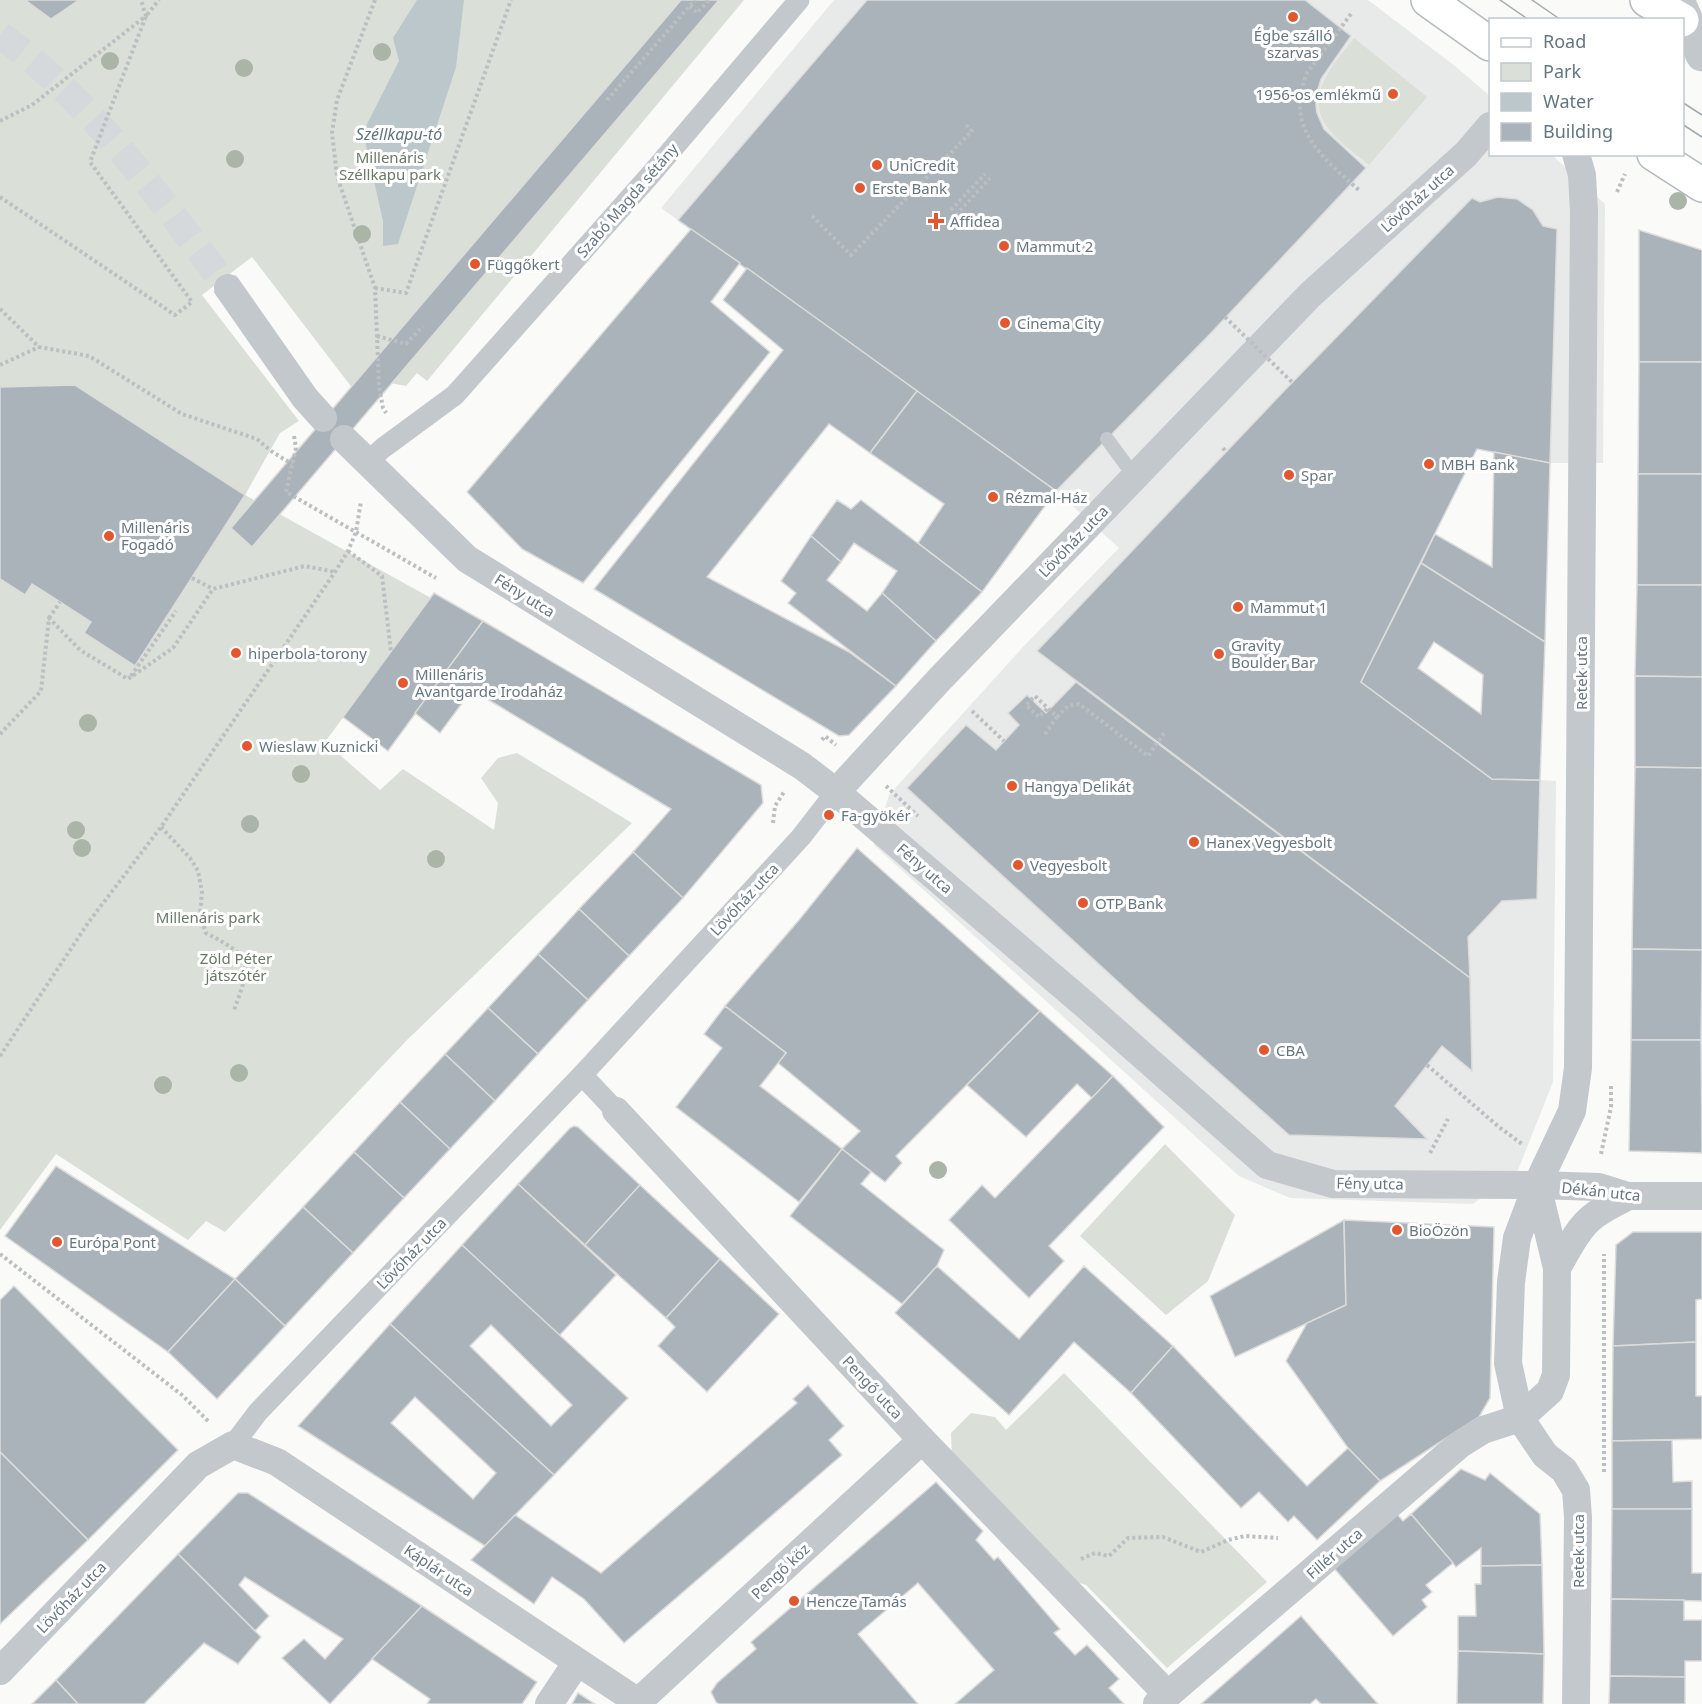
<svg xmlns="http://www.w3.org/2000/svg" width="1702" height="1704" viewBox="0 0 1702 1704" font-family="'Noto Sans',sans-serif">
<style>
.built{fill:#e8e9e9}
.green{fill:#dadfd7}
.water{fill:#bbc7cb}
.building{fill:#aab3b9;stroke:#dcdcda;stroke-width:1.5;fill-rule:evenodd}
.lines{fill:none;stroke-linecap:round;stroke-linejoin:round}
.minor-tunnel{stroke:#d5d9db;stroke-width:28;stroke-dasharray:28 14;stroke-linecap:butt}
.secondary-casing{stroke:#b3babf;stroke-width:36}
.path{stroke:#bbbfc2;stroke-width:4;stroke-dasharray:3 3;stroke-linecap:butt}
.service{stroke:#c3c8cc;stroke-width:14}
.pedestrian{stroke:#c3c8cc;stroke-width:21}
.minor{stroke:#c3c8cc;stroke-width:28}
.tertiary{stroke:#c3c8cc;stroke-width:33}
.secondary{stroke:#fff;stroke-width:33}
.tram{stroke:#a2aab0;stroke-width:1.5}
.path-bridge{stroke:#bbbfc2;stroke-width:4;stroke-dasharray:3 3;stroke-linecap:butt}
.tree{fill:#aab4a7}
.poi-dot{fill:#e4572e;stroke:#fff;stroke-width:2}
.labels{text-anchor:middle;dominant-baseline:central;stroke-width:6;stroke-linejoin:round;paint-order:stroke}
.poi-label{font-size:15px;fill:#657683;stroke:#fff;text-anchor:start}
.park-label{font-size:15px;fill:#687a64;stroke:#fff}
.street-label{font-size:15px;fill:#657683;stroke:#fff}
.water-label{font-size:16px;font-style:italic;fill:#60757c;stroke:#fff}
</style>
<rect width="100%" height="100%" fill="#fafaf8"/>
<polygon class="built" points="834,0 1368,0 1455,66 1490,96 1490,154 1552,155 1605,204 1603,463 1550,463 1477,449 1361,682 1540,780 1556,781 1553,1082 1518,1170 1473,1204 1290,1198 1239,1176 874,845 889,795 1022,648 1119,548 1056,491 661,208"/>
<g class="green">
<polygon points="0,0 744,0 427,381 417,373 406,386 380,381 353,389 252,257 202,295 299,421 280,433 245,495 431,598 325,742 380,790 403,769 494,830 498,803 481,778 498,758 517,753 632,823 407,1040 225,1232 206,1221 188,1240 56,1154 0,1230"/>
<path d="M1354 38 1427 97 1369 165C1355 153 1338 142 1328 128 1303 95 1335 63 1354 38Z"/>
<polygon points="1165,1144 1235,1215 1208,1281 1166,1315 1080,1236"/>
<polygon points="1064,1373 1267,1582 1167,1668 1086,1585 1060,1577 952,1459 951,1433 971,1413 995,1417 1006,1430"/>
</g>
<polygon class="water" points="417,0 464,0 456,67 398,244 383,246 383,221 363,132 399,61 393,38"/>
<g class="building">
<polygon points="25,0 79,0 51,19"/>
<polygon points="681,0 719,0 252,547 231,528"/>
<polygon points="867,0 1305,0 1351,36 1321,79 1316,96 1316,105 1317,113 1324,129 1366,168 1212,332 1056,491 678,220"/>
<polygon points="1498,197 1517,199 1533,210 1543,226 1557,229 1550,463 1477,449 1361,682 1492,779 1540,780 1537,899 1502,901 1468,937 1470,978 1037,651 1283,392 1472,198 1480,202"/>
<polygon points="691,229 740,263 711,302 770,352 583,583 522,549 467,492"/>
<polygon points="1639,230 1702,250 1702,362 1639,362"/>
<polygon points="747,268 917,391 870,453 829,424 707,577 849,652 896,686 849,735 839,736 594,589 783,350 723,300"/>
<polygon points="1639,362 1702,362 1702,474 1638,474"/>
<polygon points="75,385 245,495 135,666 84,633 91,622 46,593 32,584 25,595 0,579 0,387"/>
<polygon points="917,391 1056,491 982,592 918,543 944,504 870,453"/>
<polygon points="1494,452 1550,463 1545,642 1421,563 1435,534 1492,567"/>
<polygon points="1638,474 1702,474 1702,585 1637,585"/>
<polygon points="837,500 851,509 861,500 982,592 936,641 882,593 897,571 854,543 841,562 811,536"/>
<polygon points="811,536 841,562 827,580 867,611 882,593 936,641 896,686 788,603 796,593 781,581"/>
<path d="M1421 563 1545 642 1540 780 1492 779 1361 682ZM1434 642 1483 675 1481 714 1418 668Z"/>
<polygon points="1637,585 1702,585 1702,677 1635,676"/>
<polygon points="434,593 483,621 388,751 343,717"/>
<polygon points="483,621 761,785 763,803 683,898 633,852 671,809 472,690 440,733 415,713"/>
<polygon points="1635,676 1702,677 1702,768 1635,767"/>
<polygon points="1076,682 1470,978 1472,1071 1442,1046 1395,1106 1427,1139 1289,1135 1140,1002 907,788 966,725 996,750 1019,725 1008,713 1027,695 1046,713"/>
<polygon points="1635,767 1702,768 1702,950 1632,949"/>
<polygon points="857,848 1040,1011 896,1156 902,1163 885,1182 842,1149 860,1131 778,1063 786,1053 725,1006 799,920"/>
<polygon points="633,852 683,898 629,956 579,909"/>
<polygon points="579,909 629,956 588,1000 538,954"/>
<polygon points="1632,949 1702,950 1701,1040 1631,1040"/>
<polygon points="538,954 588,1000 538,1054 488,1008"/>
<polygon points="725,1006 786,1053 760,1086 842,1149 799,1202 676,1107 722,1048 704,1034"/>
<polygon points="488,1008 538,1054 495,1101 445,1054"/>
<polygon points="1040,1011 1113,1076 1092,1098 1077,1084 1026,1137 967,1085"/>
<polygon points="1631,1040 1701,1040 1702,1153 1629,1151"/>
<polygon points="445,1054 495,1101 450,1149 400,1102"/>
<polygon points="1113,1076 1164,1127 1049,1246 1064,1261 1029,1298 949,1220 982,1185 995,1198"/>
<polygon points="400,1102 450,1149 404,1198 354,1152"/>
<polygon points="574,1126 578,1127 640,1185 585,1245 518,1184 570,1128"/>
<polygon points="842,1149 871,1172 861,1184 944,1250 937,1266 902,1304 790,1216"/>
<polygon points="354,1152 404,1198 353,1253 303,1207"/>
<polygon points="56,1166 235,1279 168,1352 5,1236"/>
<polygon points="518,1184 616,1275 559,1336 462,1245"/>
<polygon points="640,1185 720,1259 666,1318 585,1245"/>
<polygon points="303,1207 353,1253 285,1326 235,1279"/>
<polygon points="1344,1220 1346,1305 1235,1357 1210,1296"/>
<polygon points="1344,1220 1494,1227 1490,1398 1479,1417 1380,1481 1348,1448 1286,1361 1307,1323 1346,1305"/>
<polygon points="1633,1232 1702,1232 1702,1299 1696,1300 1696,1342 1613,1346 1616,1245"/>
<path d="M462 1245 628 1398 554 1475 390 1324ZM491 1325 572 1405 551 1426 470 1346Z"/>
<polygon points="720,1259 779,1314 707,1392 658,1346 675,1327 666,1318"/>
<polygon points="937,1266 1019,1339 1084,1266 1173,1346 1131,1393 1074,1342 1009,1415 895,1313"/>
<polygon points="235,1279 285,1326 217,1399 168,1352"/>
<polygon points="14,1286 178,1450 88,1540 0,1452 0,1300"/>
<path d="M390 1324 554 1475 485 1546 298 1426ZM415 1397 496 1473 473 1499 391 1423Z"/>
<polygon points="1696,1342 1696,1396 1702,1396 1702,1439 1612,1441 1613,1346"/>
<polygon points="1173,1346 1307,1486 1348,1448 1380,1481 1317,1540 1294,1516 1288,1522 1259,1492 1241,1508 1131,1393"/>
<polygon points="808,1385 844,1426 829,1440 842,1455 624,1643 584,1599 552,1577 534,1604 471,1560 515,1515 601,1573 797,1403 793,1399"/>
<polygon points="1672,1440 1673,1482 1692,1481 1692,1509 1612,1509 1612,1441"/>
<polygon points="0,1452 88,1540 0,1624"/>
<polygon points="1461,1469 1485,1480 1490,1473 1540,1514 1542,1565 1481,1566 1481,1548 1456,1567 1411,1514"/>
<polygon points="936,1482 983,1531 976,1540 994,1560 998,1557 1060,1629 1054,1633 1075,1655 1087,1645 1119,1679 1109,1688 1124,1704 955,1704 994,1670 918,1583 858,1634 918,1704 719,1704 716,1702 711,1692 717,1683 756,1649 751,1642"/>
<polygon points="238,1493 248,1493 422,1606 330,1704 282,1658 304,1639 325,1659 343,1639 245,1577 239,1585 269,1616 255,1631 178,1554"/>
<polygon points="1612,1509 1692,1509 1692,1573 1702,1573 1702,1601 1611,1599"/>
<polygon points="1396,1513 1403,1521 1411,1514 1453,1563 1426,1585 1432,1592 1422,1600 1427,1607 1393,1636 1333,1567"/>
<polygon points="178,1554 261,1637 238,1664 204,1643 144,1704 78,1704 56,1680"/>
<polygon points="1542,1565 1544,1654 1458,1651 1458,1616 1476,1616 1475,1584 1481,1584 1481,1566"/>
<polygon points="1611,1599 1684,1600 1684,1620 1702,1620 1702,1661 1685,1661 1685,1677 1610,1676"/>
<polygon points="422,1606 537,1682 522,1704 427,1704 430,1699 372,1659"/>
<polygon points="1301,1616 1378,1704 1321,1704 1316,1699 1310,1704 1201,1704"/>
<polygon points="1458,1651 1544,1654 1543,1704 1457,1704"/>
<polygon points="1610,1676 1685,1677 1685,1704 1609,1704"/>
<polygon points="56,1680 78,1704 32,1704"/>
<polygon points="578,1693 595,1704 572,1704"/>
</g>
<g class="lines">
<path class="minor-tunnel" d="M0 35C93 102 159 198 228 288"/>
<defs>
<g id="secondary">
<polyline points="1428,0 1490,44"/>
<polyline points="1647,0 1682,20"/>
<polyline points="1654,154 1702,185"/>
</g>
</defs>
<use href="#secondary" class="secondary-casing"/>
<g class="path">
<polyline points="375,0 337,100 332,133 337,176 375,288 379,386 383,408 386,413"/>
<polyline points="690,6 697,13 709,0"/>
<path d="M1351 14 1307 73C1284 129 1322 157 1360 191"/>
<polyline points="607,100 695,0"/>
<polyline points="0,121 32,105 146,16 141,0"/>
<polyline points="1617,192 1625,174"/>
<polyline points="0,197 175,315 192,302 90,162 146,16 159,0"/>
<polyline points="951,210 985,174"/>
<polyline points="956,215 990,178"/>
<polyline points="812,216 851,255 972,131 966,125"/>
<polyline points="375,288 406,293 511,0"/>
<polyline points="0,309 39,347 89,356 182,414 257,439 271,451 292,464"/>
<polyline points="377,336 406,344 423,326"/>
<polyline points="0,365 39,347"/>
<polyline points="294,436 296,448 286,492 436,578"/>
<polyline points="1223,448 1226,452"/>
<polyline points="348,551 382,576 391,652"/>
<polyline points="192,578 213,589"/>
<polyline points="49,618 60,602"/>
<polyline points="131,676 176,611"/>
<polyline points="972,711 1004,741"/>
<polyline points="1057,717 1068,706 1079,704 1148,756 1165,732"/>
<polyline points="0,734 41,691 49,618 80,650 128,679 173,648 213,589 305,566 335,572"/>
<polyline points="1045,734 1057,717 1035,696 1026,705 1039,717 1047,709"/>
<polyline points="822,740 825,736 836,745"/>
<polyline points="886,786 918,816"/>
<polyline points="773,823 775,806 784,792"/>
<path d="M161 827 190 858 198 871 202 892 200 916 206 933C252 957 252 962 234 1010"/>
<polyline points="0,1056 88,923 161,827 335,572 348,551 356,532 361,501"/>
<polyline points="1427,1065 1499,1127 1522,1144"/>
<polyline points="1430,1153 1448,1119"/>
<polyline points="1601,1154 1611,1107 1611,1085"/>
<polyline points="0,1254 182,1395 209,1422"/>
<polyline points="1604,1472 1604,1254"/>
<polyline points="1081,1559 1095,1553 1109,1556 1128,1538 1163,1537 1201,1552 1228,1540 1245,1536 1278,1538"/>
</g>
<polyline class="service" points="1107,439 1135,477"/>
<g class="pedestrian">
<polyline points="366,463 383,448 455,395 652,173 799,0"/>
<polyline points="582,1075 616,1111"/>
<polyline points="233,1445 258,1412 582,1075 801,837 836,792"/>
</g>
<g class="minor">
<polyline points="1576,154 1582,175 1584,211 1578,1068 1572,1111 1537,1185 1517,1238 1511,1282 1508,1363 1520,1418 1545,1455 1564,1470 1576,1490 1578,1517 1576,1704"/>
<polyline points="228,288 305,398 323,418"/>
<polyline points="344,439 467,559 802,766 836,792 1083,1003 1267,1165 1333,1184 1537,1185 1599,1187 1628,1196 1702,1196"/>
<polyline points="836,792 939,680 1310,295 1466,154 1490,126"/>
<polyline points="616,1111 922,1440 1168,1695"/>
<path d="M1557 1268C1566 1253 1573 1237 1585 1224 1596 1211 1614 1204 1628 1196"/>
<polyline points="0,1671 198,1465 233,1445 277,1462 641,1704"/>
<polyline points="638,1702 922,1440"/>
<polyline points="549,1704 577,1662"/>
<polyline points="1157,1704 1459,1445 1483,1430 1520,1418 1550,1391 1556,1375 1557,1268 1537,1185"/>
</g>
<polyline class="tertiary" points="1678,0 1702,55"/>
<use href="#secondary" class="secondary"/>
<g class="tram">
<polyline points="1500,0 1529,20"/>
<polyline points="1532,0 1561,20"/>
<polyline points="1682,102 1702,115"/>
<polyline points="1682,124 1702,137"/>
</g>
<polyline class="path-bridge" points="1225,317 1292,382"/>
</g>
<g class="tree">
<circle cx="382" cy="52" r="9"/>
<circle cx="110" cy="61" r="9"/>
<circle cx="244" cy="68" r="9"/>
<circle cx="235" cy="159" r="9"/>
<circle cx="1678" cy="201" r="9"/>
<circle cx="362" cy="234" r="9"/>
<circle cx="88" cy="723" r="9"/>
<circle cx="301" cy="774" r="9"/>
<circle cx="250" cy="824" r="9"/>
<circle cx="76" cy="830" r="9"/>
<circle cx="82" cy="848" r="9"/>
<circle cx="436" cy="859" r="9"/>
<circle cx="239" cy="1073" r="9"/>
<circle cx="163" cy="1085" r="9"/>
<circle cx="938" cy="1170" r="9"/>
</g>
<g class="poi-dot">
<circle cx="1293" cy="17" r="6"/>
<circle cx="1393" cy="94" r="6"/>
<circle cx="877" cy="165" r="6"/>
<circle cx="860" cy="188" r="6"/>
<path d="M933 212h6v6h6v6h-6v6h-6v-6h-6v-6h6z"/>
<circle cx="1004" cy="246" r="6"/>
<circle cx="475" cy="264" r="6"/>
<circle cx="1005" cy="323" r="6"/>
<circle cx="1429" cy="464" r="6"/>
<circle cx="1289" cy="475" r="6"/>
<circle cx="993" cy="497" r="6"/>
<circle cx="109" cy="536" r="6"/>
<circle cx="1238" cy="607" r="6"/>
<circle cx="236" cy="653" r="6"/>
<circle cx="1219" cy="654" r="6"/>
<circle cx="403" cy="683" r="6"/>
<circle cx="247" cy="746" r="6"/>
<circle cx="1012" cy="786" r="6"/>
<circle cx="829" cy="815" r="6"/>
<circle cx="1194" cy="842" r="6"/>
<circle cx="1018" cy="865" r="6"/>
<circle cx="1083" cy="903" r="6"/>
<circle cx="1264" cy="1050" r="6"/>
<circle cx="1397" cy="1230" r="6"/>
<circle cx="57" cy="1242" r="6"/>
<circle cx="794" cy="1601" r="6"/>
</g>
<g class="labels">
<g class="poi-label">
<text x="1293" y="35" text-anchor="middle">Égbe szálló<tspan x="1293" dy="17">szarvas</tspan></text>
<text x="1381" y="94" text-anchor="end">1956-os emlékmű</text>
<text x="889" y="165">UniCredit</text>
<text x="872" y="188">Erste Bank</text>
<text x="950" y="221">Affidea</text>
<text x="1016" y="246">Mammut 2</text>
<text x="487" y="264">Függőkert</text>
<text x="1017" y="323">Cinema City</text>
<text x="1441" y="464">MBH Bank</text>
<text x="1301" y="475">Spar</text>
<text x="1005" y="497">Rézmal-Ház</text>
<text x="121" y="527">Millenáris<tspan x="121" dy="17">Fogadó</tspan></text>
<text x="1250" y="607">Mammut 1</text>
<text x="1231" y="645">Gravity<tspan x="1231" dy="17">Boulder Bar</tspan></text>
<text x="248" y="653">hiperbola-torony</text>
<text x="415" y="674">Millenáris<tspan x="415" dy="17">Avantgarde Irodaház</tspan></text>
<text x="259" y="746">Wieslaw Kuznicki</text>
<text x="1024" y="786">Hangya Delikát</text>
<text x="841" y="815">Fa-gyökér</text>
<text x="1206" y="842">Hanex Vegyesbolt</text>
<text x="1030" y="865">Vegyesbolt</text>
<text x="1095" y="903">OTP Bank</text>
<text x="1276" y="1050">CBA</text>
<text x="1409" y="1230">BioÖzön</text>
<text x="69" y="1242">Európa Pont</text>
<text x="806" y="1601">Hencze Tamás</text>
</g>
<g class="park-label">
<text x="390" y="157">Millenáris<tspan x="390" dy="17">Széllkapu park</tspan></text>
<text x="208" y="917">Millenáris park</text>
<text x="236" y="958">Zöld Péter<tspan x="236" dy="17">játszótér</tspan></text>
</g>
<g class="street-label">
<text transform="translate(1417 198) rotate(-42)">Lövőház utca</text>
<text transform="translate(627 200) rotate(-49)">Szabó Magda sétány</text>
<text transform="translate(1073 541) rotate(-46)">Lövőház utca</text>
<text transform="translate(525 595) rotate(32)">Fény utca</text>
<text transform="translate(1581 673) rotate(-90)">Retek utca</text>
<text transform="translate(925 868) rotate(41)">Fény utca</text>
<text transform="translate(744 899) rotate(-47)">Lövőház utca</text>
<text transform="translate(1370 1183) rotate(1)">Fény utca</text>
<text transform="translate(1601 1191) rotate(6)">Dékán utca</text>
<text transform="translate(411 1253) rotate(-46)">Lövőház utca</text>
<text transform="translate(873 1387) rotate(47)">Pengő utca</text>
<text transform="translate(1578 1551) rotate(-90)">Retek utca</text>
<text transform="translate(1334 1553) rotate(-41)">Fillér utca</text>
<text transform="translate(439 1570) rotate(34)">Káplár utca</text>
<text transform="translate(780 1571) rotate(-43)">Pengő köz</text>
<text transform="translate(71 1597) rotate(-46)">Lövőház utca</text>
</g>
<g class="water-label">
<text x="399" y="134">Széllkapu-tó</text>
</g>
</g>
<rect x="1489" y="18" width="195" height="138" fill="#ffffff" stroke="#c1c8cd" stroke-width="1.5"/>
<rect x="1501" y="38" width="30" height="9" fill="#ffffff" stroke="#c1c8cd" stroke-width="1.5"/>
<text x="1543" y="48" font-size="18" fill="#657683">Road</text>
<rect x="1501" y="63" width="30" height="18" fill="#dadfd7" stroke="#c1c8cd" stroke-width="1.5"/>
<text x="1543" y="78" font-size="18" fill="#657683">Park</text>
<rect x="1501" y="93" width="30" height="18" fill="#bbc7cb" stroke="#c1c8cd" stroke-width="1.5"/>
<text x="1543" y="108" font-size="18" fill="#657683">Water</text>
<rect x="1501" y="123" width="30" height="18" fill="#aab3b9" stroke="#c1c8cd" stroke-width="1.5"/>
<text x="1543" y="138" font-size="18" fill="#657683">Building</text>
</svg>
